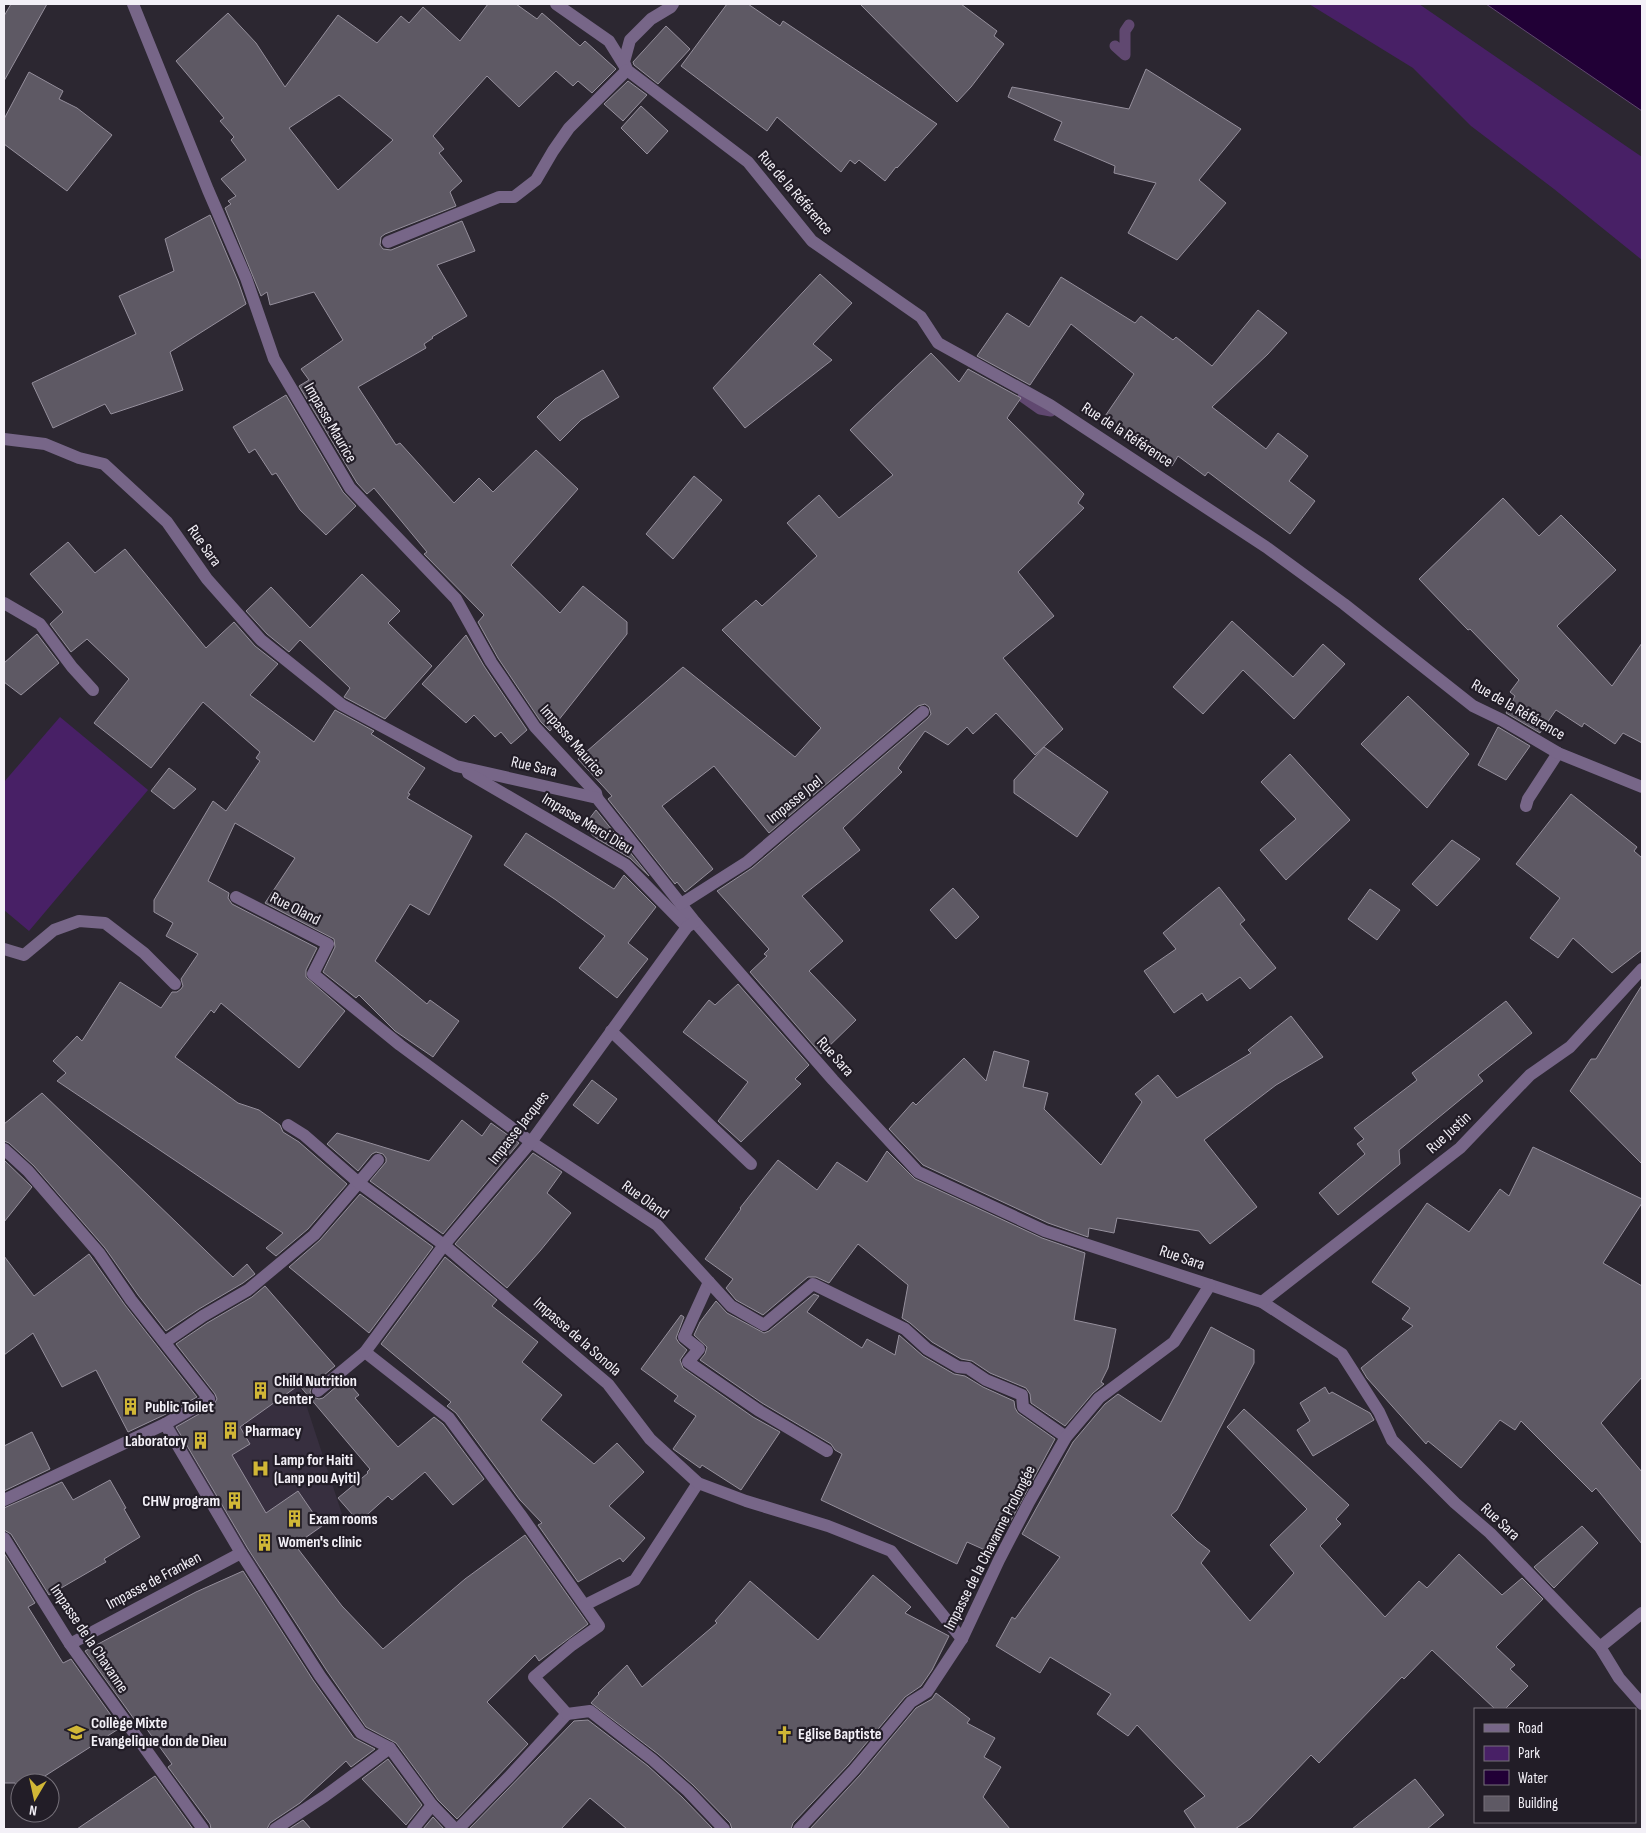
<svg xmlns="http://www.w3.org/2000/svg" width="1646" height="1833" viewBox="0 0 1646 1833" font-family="'Sofia Sans Condensed',sans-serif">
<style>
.built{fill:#372f3f}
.green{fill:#482066}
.water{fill:#210036;stroke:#604870}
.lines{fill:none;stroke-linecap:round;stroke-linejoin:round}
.stream{stroke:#604870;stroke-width:11}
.building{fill:#5e5964;stroke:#958f9c;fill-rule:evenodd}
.lane{stroke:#768;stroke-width:12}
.street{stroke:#768;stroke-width:12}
.labels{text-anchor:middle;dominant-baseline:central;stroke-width:4.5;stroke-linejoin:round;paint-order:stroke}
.street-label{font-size:16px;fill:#f3f0f7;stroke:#221d27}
.poi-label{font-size:16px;font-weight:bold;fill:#f3f0f7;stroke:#221d27;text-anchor:start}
</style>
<rect width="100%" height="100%" fill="#2c2731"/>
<polygon class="built" points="274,1356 301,1389 342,1514 257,1571 165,1424"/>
<g class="green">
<polygon points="1309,4 1419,4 1642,157 1642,260 1554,189 1471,126 1413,68"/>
<polygon points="60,717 148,790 29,931 4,910 4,782"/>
</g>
<polygon class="water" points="1486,4 1642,4 1642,111"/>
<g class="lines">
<g class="stream">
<polyline points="1115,46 1125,55 1125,31 1129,25"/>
<polyline points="1023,397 1040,409 1051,411"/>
</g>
</g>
<g class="building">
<polygon points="11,4 47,4 4,81 4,16"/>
<path d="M488 4H516L537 19 542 13 580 46 585 41 616 69 592 93 578 81 573 86 556 71 519 107 487 76 433 136 444 149 439 153 462 181 450 192 456 206 385 234 381 237 380 245 383 249 391 250 462 221 475 251 437 265 467 316 432 337 433 338 424 344 426 348 358 387 396 445 400 443 454 503 479 478 493 492 536 450 578 489 511 565 560 613 583 586 627 622V634L550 731 541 722 498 658 478 622 484 615 424 554 427 552 374 488 367 494 357 483 299 386 309 380 301 369 343 340 314 292 270 305 267 292 261 296 225 208 231 204 228 201 236 196 221 179 246 160 231 140 234 137 220 121 224 118 176 61 228 13 256 43 285 87 338 15 377 43 401 16 409 23 423 7 460 41ZM339 95 393 140 338 190 289 128Z"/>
<polygon points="727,4 748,4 780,26 783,21 937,124 897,168 896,167 885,181 859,160 855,164 850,160 841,172 777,117 767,131 681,66"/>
<polygon points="860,4 961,4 997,31 994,36 1004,44 971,87 957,102"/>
<polygon points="666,26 690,49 658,84 634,65 633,62"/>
<polygon points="1146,69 1241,129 1199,180 1226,203 1177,260 1128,233 1156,183 1114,173 1115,166 1054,140 1062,122 1008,97 1012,87 1129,109"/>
<polygon points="29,72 63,91 59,99 77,108 112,135 67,191 4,144 4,119"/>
<polygon points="628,81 647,95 623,121 604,104"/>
<polygon points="641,106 668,131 647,154 621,128"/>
<polygon points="210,215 238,281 246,304 170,352 183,390 111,414 105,404 53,428 32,383 136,334 119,296 174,271 165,239"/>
<polygon points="820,274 852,303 813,344 832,360 745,428 713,388"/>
<polygon points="1061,277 1135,323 1141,316 1173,340 1176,337 1212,366 1258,310 1287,333 1268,354 1212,407 1266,449 1278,433 1308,456 1289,481 1315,501 1290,534 1208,472 1205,476 1178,456 1172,466 1101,422 1134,374 1071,324 1030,385 977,356 1007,313 1029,327"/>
<polygon points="931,353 959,382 968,369 1021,398 1007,418 1084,494 1078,503 1084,508 1018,572 1054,616 1003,658 1063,729 1035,755 996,713 973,734 967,727 948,745 925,731 898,768 902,772 843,828 860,850 802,896 843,941 809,971 856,1020 821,1054 750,972 767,956 764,954 769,949 717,891 752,868 928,718 931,714 929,707 925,704 918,706 769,833 714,766 662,806 713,869 685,892 677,882 675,884 608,799 612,796 578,759 683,667 795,757 821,728 722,630 756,600 762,606 817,556 787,523 819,495 839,518 893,475 850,430"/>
<polygon points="603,370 619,397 581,420 560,441 537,417 555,399"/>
<polygon points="286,395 343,492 356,506 326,535 300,510 276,473 272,475 255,449 249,453 233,427"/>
<polygon points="694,476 722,500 673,559 646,534"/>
<polygon points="1503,498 1539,536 1561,515 1616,570 1557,626 1612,686 1642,643 1642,743 1623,733 1615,744 1584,723 1582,727 1556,710 1540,733 1506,713 1515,696 1510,692 1519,680 1470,629 1468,630 1419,579"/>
<polygon points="68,542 95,573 125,549 206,648 234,622 255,646 278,664 250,695 314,742 335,710 374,731 371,734 425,768 408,793 410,794 407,798 472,836 429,915 410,904 375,961 427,1004 430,1000 459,1021 433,1057 395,1031 359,995 356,998 323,972 335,947 334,939 265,903 295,858 235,823 208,881 229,893 228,898 232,904 317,948 306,970 306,977 345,1011 299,1068 221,1003 214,1013 211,1010 175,1057 238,1103 259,1110 280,1125 283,1132 299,1142 347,1184 308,1229 276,1256 266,1248 283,1233 57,1081 66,1073 53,1061 77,1036 82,1041 120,982 161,1008 172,992 177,992 181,989 183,986 181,979 198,954 166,936 173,923 154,912 154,900 213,801 226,811 260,761 256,758 260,752 203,702 151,768 94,723 129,679 87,639 71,652 50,624 63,612 30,574"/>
<polygon points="362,574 400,611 388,623 432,666 385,719 344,697 350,688 300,640 289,652 267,634 246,611 271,587 310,628"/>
<polygon points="1232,621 1293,677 1323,644 1345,664 1294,719 1243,670 1203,714 1173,687"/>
<polygon points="37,634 59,663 21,695 4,682 4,663"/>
<polygon points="466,635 484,666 527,730 511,744 501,732 495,737 474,715 466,723 422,684"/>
<polygon points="1408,696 1469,754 1427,808 1361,744"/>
<polygon points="1498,727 1530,746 1506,780 1478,765"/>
<polygon points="1044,747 1108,792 1077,837 1014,793 1014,780"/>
<polygon points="1290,754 1350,820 1286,880 1260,850 1296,819 1261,782"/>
<polygon points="169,768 196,789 174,809 151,791"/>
<polygon points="1571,794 1637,847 1634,851 1642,858 1642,950 1612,973 1573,938 1558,958 1530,938 1560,898 1516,864"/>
<polygon points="596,810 649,876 630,858 596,838 583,827"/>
<polygon points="526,833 614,889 624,875 656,907 628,943 648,959 617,998 579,968 605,936 556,900 504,865"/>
<polygon points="1452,840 1480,859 1437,906 1412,884"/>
<polygon points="1219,887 1245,920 1240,924 1276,968 1250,989 1240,977 1207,1001 1202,993 1174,1013 1144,971 1176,949 1163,933"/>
<polygon points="953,888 979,917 956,939 930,910"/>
<polygon points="1370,889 1400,910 1377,940 1348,919"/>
<polygon points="738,984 809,1065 795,1079 801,1084 741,1142 718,1121 748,1082 683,1032 709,1000 715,1005"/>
<polygon points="1642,985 1642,1164 1570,1091 1591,1059 1596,1059"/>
<polygon points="1506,1001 1532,1033 1478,1075 1483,1081 1399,1150 1400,1164 1338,1215 1319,1193 1365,1154 1357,1144 1364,1139 1354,1128 1417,1080 1412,1073"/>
<polygon points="1291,1016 1323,1057 1276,1085 1204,1140 1257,1207 1210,1244 1199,1231 1117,1218 1114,1233 1089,1228 1088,1237 1048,1223 923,1165 889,1129 913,1102 916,1105 964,1058 986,1081 994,1051 1029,1061 1023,1087 1048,1093 1044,1109 1101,1165 1142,1102 1135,1094 1158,1075 1177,1098 1251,1053 1248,1050"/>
<polygon points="592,1080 617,1099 598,1124 573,1105"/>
<polygon points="42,1093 233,1277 247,1264 255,1274 243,1283 199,1309 166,1331 138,1295 105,1248 34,1166 9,1143 4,1141 4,1124"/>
<polygon points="462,1120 482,1136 491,1123 519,1143 443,1234 370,1181 386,1162 386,1158 383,1154 376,1152 372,1154 358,1171 327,1144 337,1133 429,1161"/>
<polygon points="1533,1147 1642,1199 1642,1203 1603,1263 1642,1286 1642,1377 1601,1423 1642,1472 1642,1544 1596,1488 1592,1492 1521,1421 1515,1430 1500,1420 1461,1468 1428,1441 1426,1444 1367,1378 1361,1368 1413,1326 1402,1319 1410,1308 1372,1282 1427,1203 1469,1232 1500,1189 1509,1196"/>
<polygon points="887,1151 915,1179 1042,1238 1085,1253 1074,1320 1116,1329 1108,1368 1101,1382 1104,1384 1093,1393 1065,1426 1031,1403 1030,1394 1026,1388 990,1373 972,1361 961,1359 932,1342 910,1323 902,1318 908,1285 858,1244 829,1283 816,1277 808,1277 763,1315 736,1300 726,1288 733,1279 705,1259 741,1209 740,1208 778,1160 817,1190 837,1162 867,1182"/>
<polygon points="533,1153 562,1172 547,1193 571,1213 540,1251 507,1288 455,1244"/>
<polygon points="4,1160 32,1187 4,1222"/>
<polygon points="360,1194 433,1247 369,1333 289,1267 320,1240"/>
<polygon points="89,1254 125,1305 197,1397 164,1415 128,1432 96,1370 62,1387 33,1333 4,1355 4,1256 34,1296"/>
<polygon points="445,1257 497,1300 492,1306 538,1342 522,1362 562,1395 541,1420 594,1464 617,1443 644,1472 609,1506 645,1538 623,1562 620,1558 578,1582 538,1525 542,1523 520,1500 456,1413 447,1406 451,1402 381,1344"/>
<polygon points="265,1286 335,1366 312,1385 310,1392 312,1397 319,1399 323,1398 345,1379 359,1395 355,1398 398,1447 434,1417 443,1424 484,1479 453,1505 425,1472 392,1500 388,1496 359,1522 338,1498 368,1473 367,1472 370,1469 299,1385 240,1427 250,1444 232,1455 266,1513 298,1491 322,1526 295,1545 342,1606 383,1649 465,1579 525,1535 588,1624 539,1661 535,1655 487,1702 528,1744 457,1819 438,1800 396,1743 366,1727 327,1671 248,1549 176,1427 213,1406 217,1399 215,1394 176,1344 207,1323 252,1297"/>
<polygon points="814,1294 819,1296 807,1312 862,1348 867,1339 895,1355 899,1335 923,1356 954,1374 965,1376 983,1387 1014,1401 1015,1408 1018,1413 1055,1439 1008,1526 998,1520 985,1550 967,1542 957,1564 821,1500 842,1454 835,1450 831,1444 762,1403 700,1360 705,1354 707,1347 694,1335 700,1322 716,1301 727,1313 764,1333 769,1331"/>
<polygon points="681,1315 684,1317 676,1338 679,1343 687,1350 680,1360 683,1368 753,1417 780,1432 741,1490 702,1465 700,1468 673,1449 696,1416 674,1401 678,1396 641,1369"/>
<polygon points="1211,1327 1254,1350 1254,1363 1177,1510 1171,1515 1197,1541 1210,1551 1201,1563 1250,1621 1294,1573 1270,1545 1307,1509 1227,1427 1244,1409 1349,1505 1336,1519 1341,1524 1320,1546 1385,1617 1419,1581 1427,1588 1459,1554 1502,1595 1522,1578 1543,1599 1496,1647 1515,1665 1510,1669 1528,1686 1505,1709 1495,1709 1432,1650 1404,1679 1402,1677 1319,1763 1311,1755 1250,1819 1235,1829 1196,1829 1184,1811 1205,1796 1137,1725 1128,1736 1097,1714 1111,1694 1050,1657 1040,1673 996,1646 1012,1617 1015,1619 1060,1557 1022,1534 1073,1442 1105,1404 1118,1394 1161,1422"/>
<polygon points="1325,1387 1329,1394 1332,1392 1370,1413 1374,1420 1313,1456 1297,1430 1310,1421 1300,1403"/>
<polygon points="32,1432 50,1469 4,1491 4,1446"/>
<polygon points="110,1480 126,1508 124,1509 140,1537 104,1559 106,1562 49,1595 11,1534 4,1530 4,1508 62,1482 73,1500"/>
<polygon points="1582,1526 1598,1543 1554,1588 1534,1567"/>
<polygon points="4,1553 35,1603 28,1607 63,1663 71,1659 120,1728 34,1783 20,1783 20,1790 15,1783 4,1783"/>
<polygon points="243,1571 313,1680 354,1738 375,1749 351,1767 346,1761 300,1803 270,1823 267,1829 211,1829 210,1824 168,1767 172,1764 138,1717 134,1719 85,1651 196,1592"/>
<polygon points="873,1575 911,1607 905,1613 949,1636 932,1670 921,1686 905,1697 848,1765 793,1823 791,1829 732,1829 730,1823 693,1785 658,1754 591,1703 599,1694 598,1693 627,1665 642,1687 717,1623 715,1621 750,1581 818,1640"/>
<polygon points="936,1693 970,1719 967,1723 995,1738 984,1757 1001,1767 983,1797 1010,1829 810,1829 860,1775 916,1708 932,1699"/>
<polygon points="588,1720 648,1766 682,1797 713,1829 627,1829 590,1798 561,1829 469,1829 574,1721"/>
<polygon points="388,1759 422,1805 406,1825 362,1779"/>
<polygon points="155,1776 193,1829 77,1829"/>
<polygon points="1415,1779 1444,1815 1427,1829 1352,1829"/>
<polygon points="433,1817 444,1829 423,1829"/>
<polygon points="303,1820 311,1829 289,1829"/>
</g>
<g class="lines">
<g class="lane">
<polyline points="4,603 40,624 72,667 93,690"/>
<polyline points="1526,806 1528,799 1558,753"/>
<polyline points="4,949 24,955 54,930 79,921 105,923 144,953 175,984"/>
<polyline points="4,1149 28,1171 99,1253 131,1300 209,1399 165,1424 4,1500"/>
<polyline points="709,1282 684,1337 699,1349 688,1362 758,1410 827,1451"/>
<polyline points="165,1342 203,1316 248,1290 314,1235 378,1160"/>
<polyline points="318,1391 365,1352 449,1418 520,1514 599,1626 572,1645 534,1677 567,1714 509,1777 458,1829"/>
<polyline points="165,1424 241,1553"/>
<polyline points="585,1605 635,1580 698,1483"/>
<polyline points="70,1644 241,1553 320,1676 361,1733 390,1748 432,1805 455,1829"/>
<polyline points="567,1714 590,1711 653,1760 688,1791 724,1829"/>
<polyline points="275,1829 325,1796 390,1748"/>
<polyline points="413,1829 432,1805"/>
</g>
<g class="street">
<polyline points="133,4 208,190 246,278 274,359 350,488 456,599 491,662 535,727 596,793 597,798"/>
<polyline points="556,4 609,41 627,70 748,162 812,241 921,317 938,343 1050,405 1266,547 1344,604 1473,706 1502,720 1558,753 1642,787"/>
<polyline points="626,67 624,62 630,40 651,19 671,7 673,4"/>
<polyline points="388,242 499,197 514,197 536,180 553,151 569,128 627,70"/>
<polyline points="4,439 45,444 79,458 104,464 167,522 207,579 261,640 342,705 456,766 597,798 695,922 833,1080 918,1172 1045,1231 1262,1302 1342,1354 1379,1412 1392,1440 1455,1503 1490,1533 1600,1647 1619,1678 1642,1704"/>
<polyline points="468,773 626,865 687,927"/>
<polyline points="236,897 328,944 313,974 400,1045 531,1142 657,1225 731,1306 764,1325 813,1284 905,1329 927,1349 958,1367 968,1368 986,1380 1022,1395 1023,1407 1066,1437"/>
<polyline points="681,904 747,862 923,712"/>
<polyline points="611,1031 751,1164"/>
<polyline points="288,1125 304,1135 359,1183 444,1245 608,1384 650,1439 698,1483 746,1501 828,1526 891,1551 962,1639"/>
<polyline points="1262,1302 1460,1148 1530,1075 1570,1047 1642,969"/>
<polyline points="365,1352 444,1245 531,1142 687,927 695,922"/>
<polyline points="4,1538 70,1644 203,1829"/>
<polyline points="1600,1647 1642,1613"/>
<polyline points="799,1829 854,1770 911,1702 927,1692 962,1639 999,1560 1029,1502 1066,1437 1099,1398 1174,1342 1210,1285"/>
</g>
</g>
<defs>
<symbol id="building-bare" viewBox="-9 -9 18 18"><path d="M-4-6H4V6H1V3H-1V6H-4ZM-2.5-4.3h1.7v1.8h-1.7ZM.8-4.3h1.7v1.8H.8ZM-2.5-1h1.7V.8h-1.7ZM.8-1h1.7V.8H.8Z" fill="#d1b736" stroke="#221d27" stroke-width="2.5" paint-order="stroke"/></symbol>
<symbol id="hospital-bare" viewBox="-9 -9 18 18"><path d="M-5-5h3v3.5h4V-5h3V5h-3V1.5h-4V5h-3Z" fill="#d1b736" stroke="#221d27" stroke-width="2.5" paint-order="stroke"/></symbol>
<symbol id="school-bare" viewBox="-9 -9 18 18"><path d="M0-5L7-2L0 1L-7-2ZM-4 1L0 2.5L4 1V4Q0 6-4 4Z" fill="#d1b736" stroke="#221d27" stroke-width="2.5" paint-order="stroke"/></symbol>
<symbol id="church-bare" viewBox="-9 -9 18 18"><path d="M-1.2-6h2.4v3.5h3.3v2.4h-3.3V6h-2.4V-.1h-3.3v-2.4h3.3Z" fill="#d1b736" stroke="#221d27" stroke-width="2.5" paint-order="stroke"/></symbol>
</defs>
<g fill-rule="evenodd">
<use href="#building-bare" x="248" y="1378" width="25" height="25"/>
<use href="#building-bare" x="118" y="1394" width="25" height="25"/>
<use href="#building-bare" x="218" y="1418" width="25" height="25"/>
<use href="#building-bare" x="188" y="1428" width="25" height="25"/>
<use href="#hospital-bare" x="248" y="1456" width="25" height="25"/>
<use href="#building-bare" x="222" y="1488" width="25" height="25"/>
<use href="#building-bare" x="282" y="1506" width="25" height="25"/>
<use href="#building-bare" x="252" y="1530" width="25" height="25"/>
<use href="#school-bare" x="64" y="1720" width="25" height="25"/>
<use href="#church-bare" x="772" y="1722" width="25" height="25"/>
</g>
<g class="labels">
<g class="street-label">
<text transform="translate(795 193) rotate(49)">Rue de la Référence</text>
<text transform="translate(330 423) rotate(60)">Impasse Maurice</text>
<text transform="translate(1127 435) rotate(33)">Rue de la Référence</text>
<text transform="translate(204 546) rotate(55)">Rue Sara</text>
<text transform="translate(1518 710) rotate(30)">Rue de la Référence</text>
<text transform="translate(572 741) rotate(49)">Impasse Maurice</text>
<text transform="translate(534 767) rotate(13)">Rue Sara</text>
<text transform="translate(795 800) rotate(-39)">Impasse Joel</text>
<text transform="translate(587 824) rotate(31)">Impasse Merci Dieu</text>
<text transform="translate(295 909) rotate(27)">Rue Oland</text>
<text transform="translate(835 1057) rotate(48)">Rue Sara</text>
<text transform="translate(519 1128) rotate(-52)">Impasse Jacques</text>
<text transform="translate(1449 1133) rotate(-42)">Rue Justin</text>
<text transform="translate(645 1200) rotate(36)">Rue Oland</text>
<text transform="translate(1182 1258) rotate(19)">Rue Sara</text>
<text transform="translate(577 1337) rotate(41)">Impasse de la Sonola</text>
<text transform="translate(1500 1522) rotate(43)">Rue Sara</text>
<text transform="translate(990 1548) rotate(-63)">Impasse de la Chavanne Prolongée</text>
<text transform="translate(154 1581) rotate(-28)">Impasse de Franken</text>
<text transform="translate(89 1639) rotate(56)">Impasse de la Chavanne</text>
</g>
<g class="poi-label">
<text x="274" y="1381">Child Nutrition<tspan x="274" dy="18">Center</tspan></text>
<text x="145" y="1407">Public Toilet</text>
<text x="245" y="1431">Pharmacy</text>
<text x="187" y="1441" text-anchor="end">Laboratory</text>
<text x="274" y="1460">Lamp for Haiti<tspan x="274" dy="18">(Lanp pou Ayiti)</tspan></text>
<text x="220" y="1501" text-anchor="end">CHW program</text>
<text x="309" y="1519">Exam rooms</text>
<text x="278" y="1542">Women's clinic</text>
<text x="91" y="1723">Collège Mixte<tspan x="91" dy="18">Evangelique don de Dieu</tspan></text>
<text x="798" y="1734">Eglise Baptiste</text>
</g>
</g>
<rect width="1646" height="1833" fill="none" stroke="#f3f0f7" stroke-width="10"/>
<rect x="1474" y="1708" width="162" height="115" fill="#221d27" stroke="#76717a"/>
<rect x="1484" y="1724" width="25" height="8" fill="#776688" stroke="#76717a"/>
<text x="1518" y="1733" font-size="15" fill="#f3f0f7">Road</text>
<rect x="1484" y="1746" width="25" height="15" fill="#482066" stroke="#76717a"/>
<text x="1518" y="1758" font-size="15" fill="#f3f0f7">Park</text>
<rect x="1484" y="1770" width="25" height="15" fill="#210036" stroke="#76717a"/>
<text x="1518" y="1783" font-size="15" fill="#f3f0f7">Water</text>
<rect x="1484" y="1796" width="25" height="15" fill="#5e5964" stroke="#76717a"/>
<text x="1518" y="1808" font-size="15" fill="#f3f0f7">Building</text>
<g transform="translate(35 1798) rotate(189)"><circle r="24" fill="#221d27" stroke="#76717a"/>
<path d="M0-4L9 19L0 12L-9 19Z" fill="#d1b736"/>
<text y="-8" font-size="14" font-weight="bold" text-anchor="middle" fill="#f3f0f7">N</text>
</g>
</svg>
